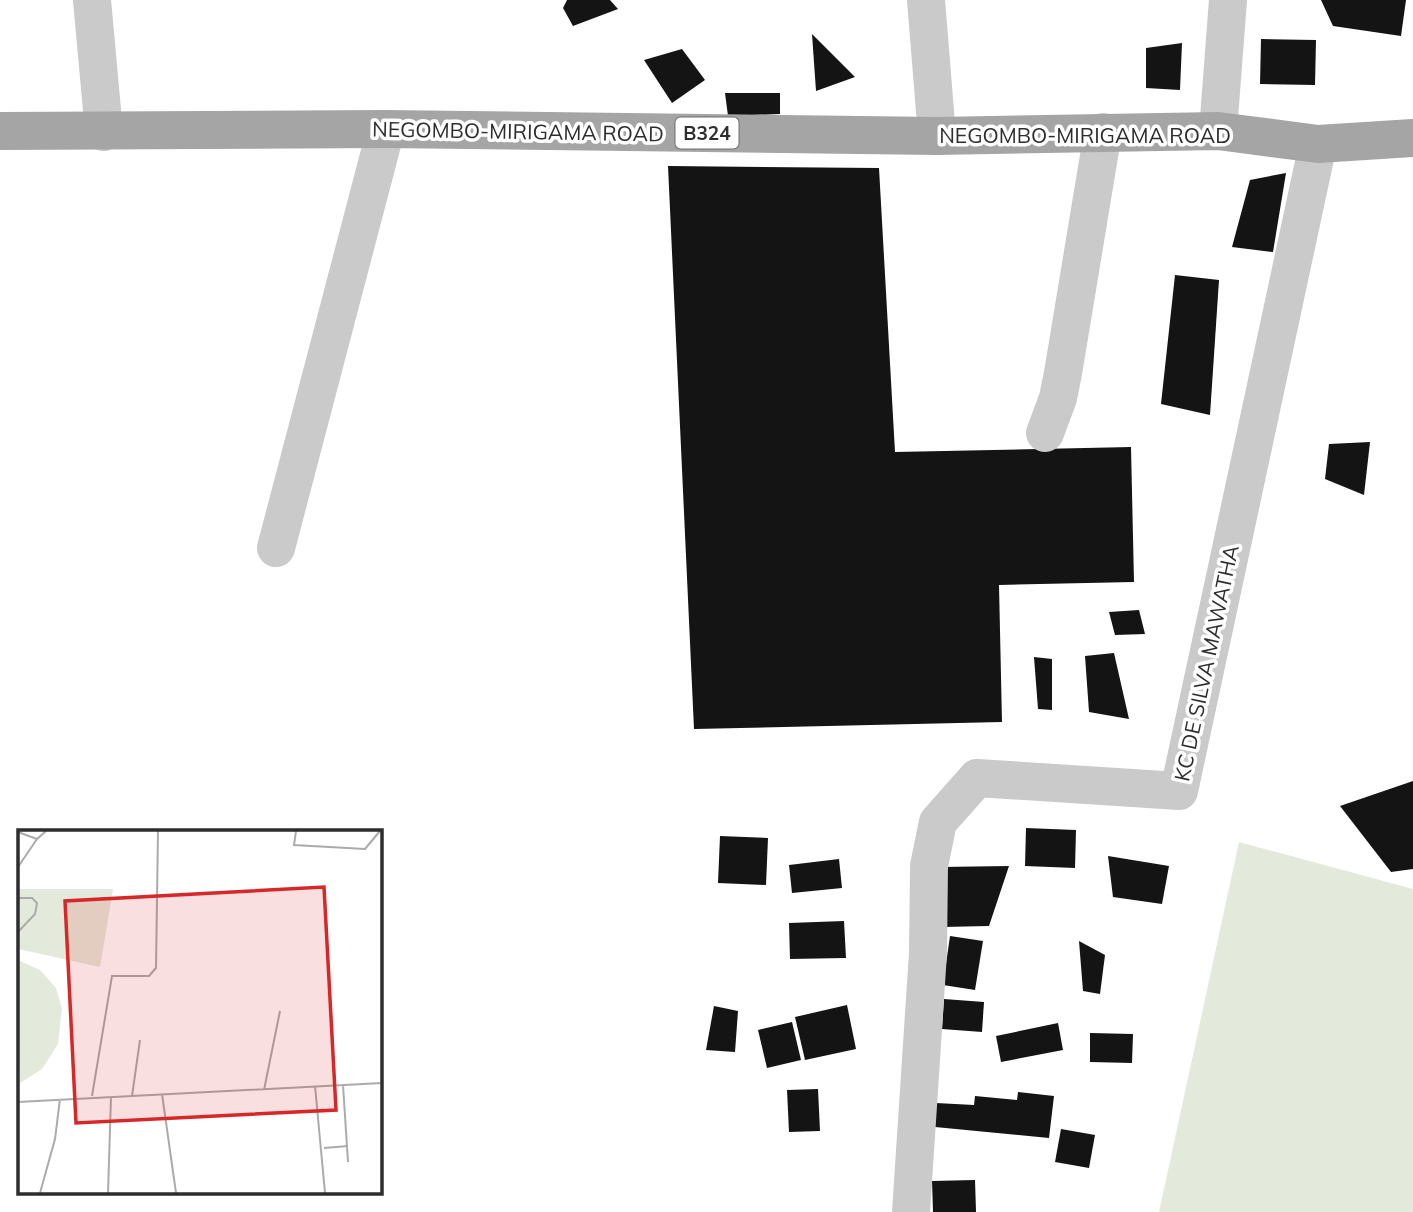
<svg xmlns="http://www.w3.org/2000/svg" width="1413" height="1212" viewBox="0 0 1413 1212" font-family="Mulish,sans-serif">
<style>
.green{fill:#e4eadb}
.building{fill:#141414}
.lines{fill:none;stroke-linecap:round;stroke-linejoin:round}
.minor{stroke:#cacaca;stroke-width:38}
.major{stroke:#a5a5a5;stroke-width:38}
.labels{text-anchor:middle;dominant-baseline:central;stroke-width:7;stroke-linejoin:round;paint-order:stroke}
.shield{fill:#fff;stroke:#6c6c6c;stroke-width:2}
.shield-label{font-size:19px;font-weight:bold;fill:#2d2d2d}
.street-label{font-size:21px;fill:#2d2d2d;stroke:#fff}
.inset-road{fill:none;stroke:#ababab;stroke-width:2}
.view{fill:#d62828;fill-opacity:0.15;stroke:#d62828;stroke-width:3.5}
.inset-edge{fill:none;stroke:#2d2d2d;stroke-width:3.5}
</style>
<rect width="100%" height="100%" fill="#fff"/>
<polygon class="green" points="1239,842 1413,889 1413,1212 1159,1212"/>
<g class="building">
<polygon points="567,0 610,0 618,9 573,26 563,8"/>
<polygon points="1321,0 1406,0 1401,36 1333,26"/>
<polygon points="812,34 855,77 816,91"/>
<polygon points="1261,39 1316,40 1315,85 1260,84"/>
<polygon points="1182,43 1180,90 1146,88 1146,48"/>
<polygon points="682,49 705,80 672,103 644,60"/>
<polygon points="725,93 780,93 780,114 728,116"/>
<polygon points="668,166 879,168 895,452 1131,447 1134,582 999,585 1002,722 694,729"/>
<polygon points="1286,173 1273,252 1232,247 1250,180"/>
<polygon points="1175,275 1219,280 1210,415 1161,404"/>
<polygon points="1370,442 1364,495 1325,479 1329,444"/>
<polygon points="1139,610 1145,634 1115,635 1109,612"/>
<polygon points="1114,653 1129,719 1089,712 1085,656"/>
<polygon points="1034,657 1052,659 1052,710 1038,709"/>
<polygon points="1413,781 1413,869 1391,872 1340,806"/>
<polygon points="1026,828 1076,830 1075,868 1025,866"/>
<polygon points="720,836 768,838 766,885 718,883"/>
<polygon points="1108,856 1169,866 1162,904 1113,897"/>
<polygon points="839,859 842,888 792,893 789,865"/>
<polygon points="1009,866 989,926 942,927 940,867"/>
<polygon points="844,921 846,958 790,959 789,923"/>
<polygon points="950,936 983,941 975,990 943,985"/>
<polygon points="1079,941 1105,955 1100,994 1083,991"/>
<polygon points="944,999 984,1002 982,1032 942,1029"/>
<polygon points="847,1005 856,1049 805,1060 795,1017"/>
<polygon points="714,1006 738,1011 735,1052 706,1050"/>
<polygon points="792,1022 801,1060 767,1068 758,1030"/>
<polygon points="1058,1023 1063,1050 1001,1062 996,1036"/>
<polygon points="1090,1033 1133,1034 1132,1063 1090,1062"/>
<polygon points="818,1089 820,1131 789,1132 787,1090"/>
<polygon points="1018,1092 1054,1096 1049,1138 935,1127 936,1103 974,1105 975,1096 1017,1100"/>
<polygon points="1061,1129 1095,1135 1089,1168 1055,1162"/>
<polygon points="975,1180 976,1212 933,1212 932,1181"/>
</g>
<g class="lines">
<g class="minor">
<polyline points="92,0 104,132"/>
<polyline points="926,0 937,136"/>
<polyline points="1218,131 1228,0"/>
<polyline points="1045,433 1058,398 1063,373 1103,132"/>
<polyline points="276,548 386,129"/>
<polyline points="911,1212 928,953 929,866 938,822 977,778 1179,791 1318,144"/>
</g>
<polyline class="major" points="0,131 386,129 937,136 1218,131 1318,144 1413,138"/>
</g>
<g class="labels">
<rect class="shield" x="675.5" y="117.5" width="63" height="31" rx="5"/>
<g class="shield-label">
<text x="707" y="133">B324</text>
</g>
<g class="street-label">
<text transform="translate(518 131) rotate(1)">NEGOMBO-MIRIGAMA ROAD</text>
<text x="1085" y="135">NEGOMBO-MIRIGAMA ROAD</text>
<text transform="translate(1206 663) rotate(-78)">KC DE SILVA MAWATHA</text>
</g>
</g>
<g transform="translate(18 830)">
<rect width="364" height="364" fill="#fff"/>
<path d="M0 59H95L82 137 0 119ZM0 130 22 140 38 158 44 178 40 214 24 239 2 253Z" fill="#e4eadb"/>
<path class="inset-road" d="M278 1 276 15 347 19 362 1M0 2 19 9 28 1M0 37 19 9M0 68H14L19 73 17 84 0 102M325 255 330 332M297 256 307 363M246 260 262 181M144 264 158 363M74 266 94 146H131L138 138 140 1M114 266 122 210M0 272 364 253M306 318 330 316M22 363 37 309 42 269M90 363 93 267"/>
<path class="view" d="M306 57 318 280 58 293 47 71Z"/>
<rect width="364" height="364" class="inset-edge"/>
</g>
</svg>
